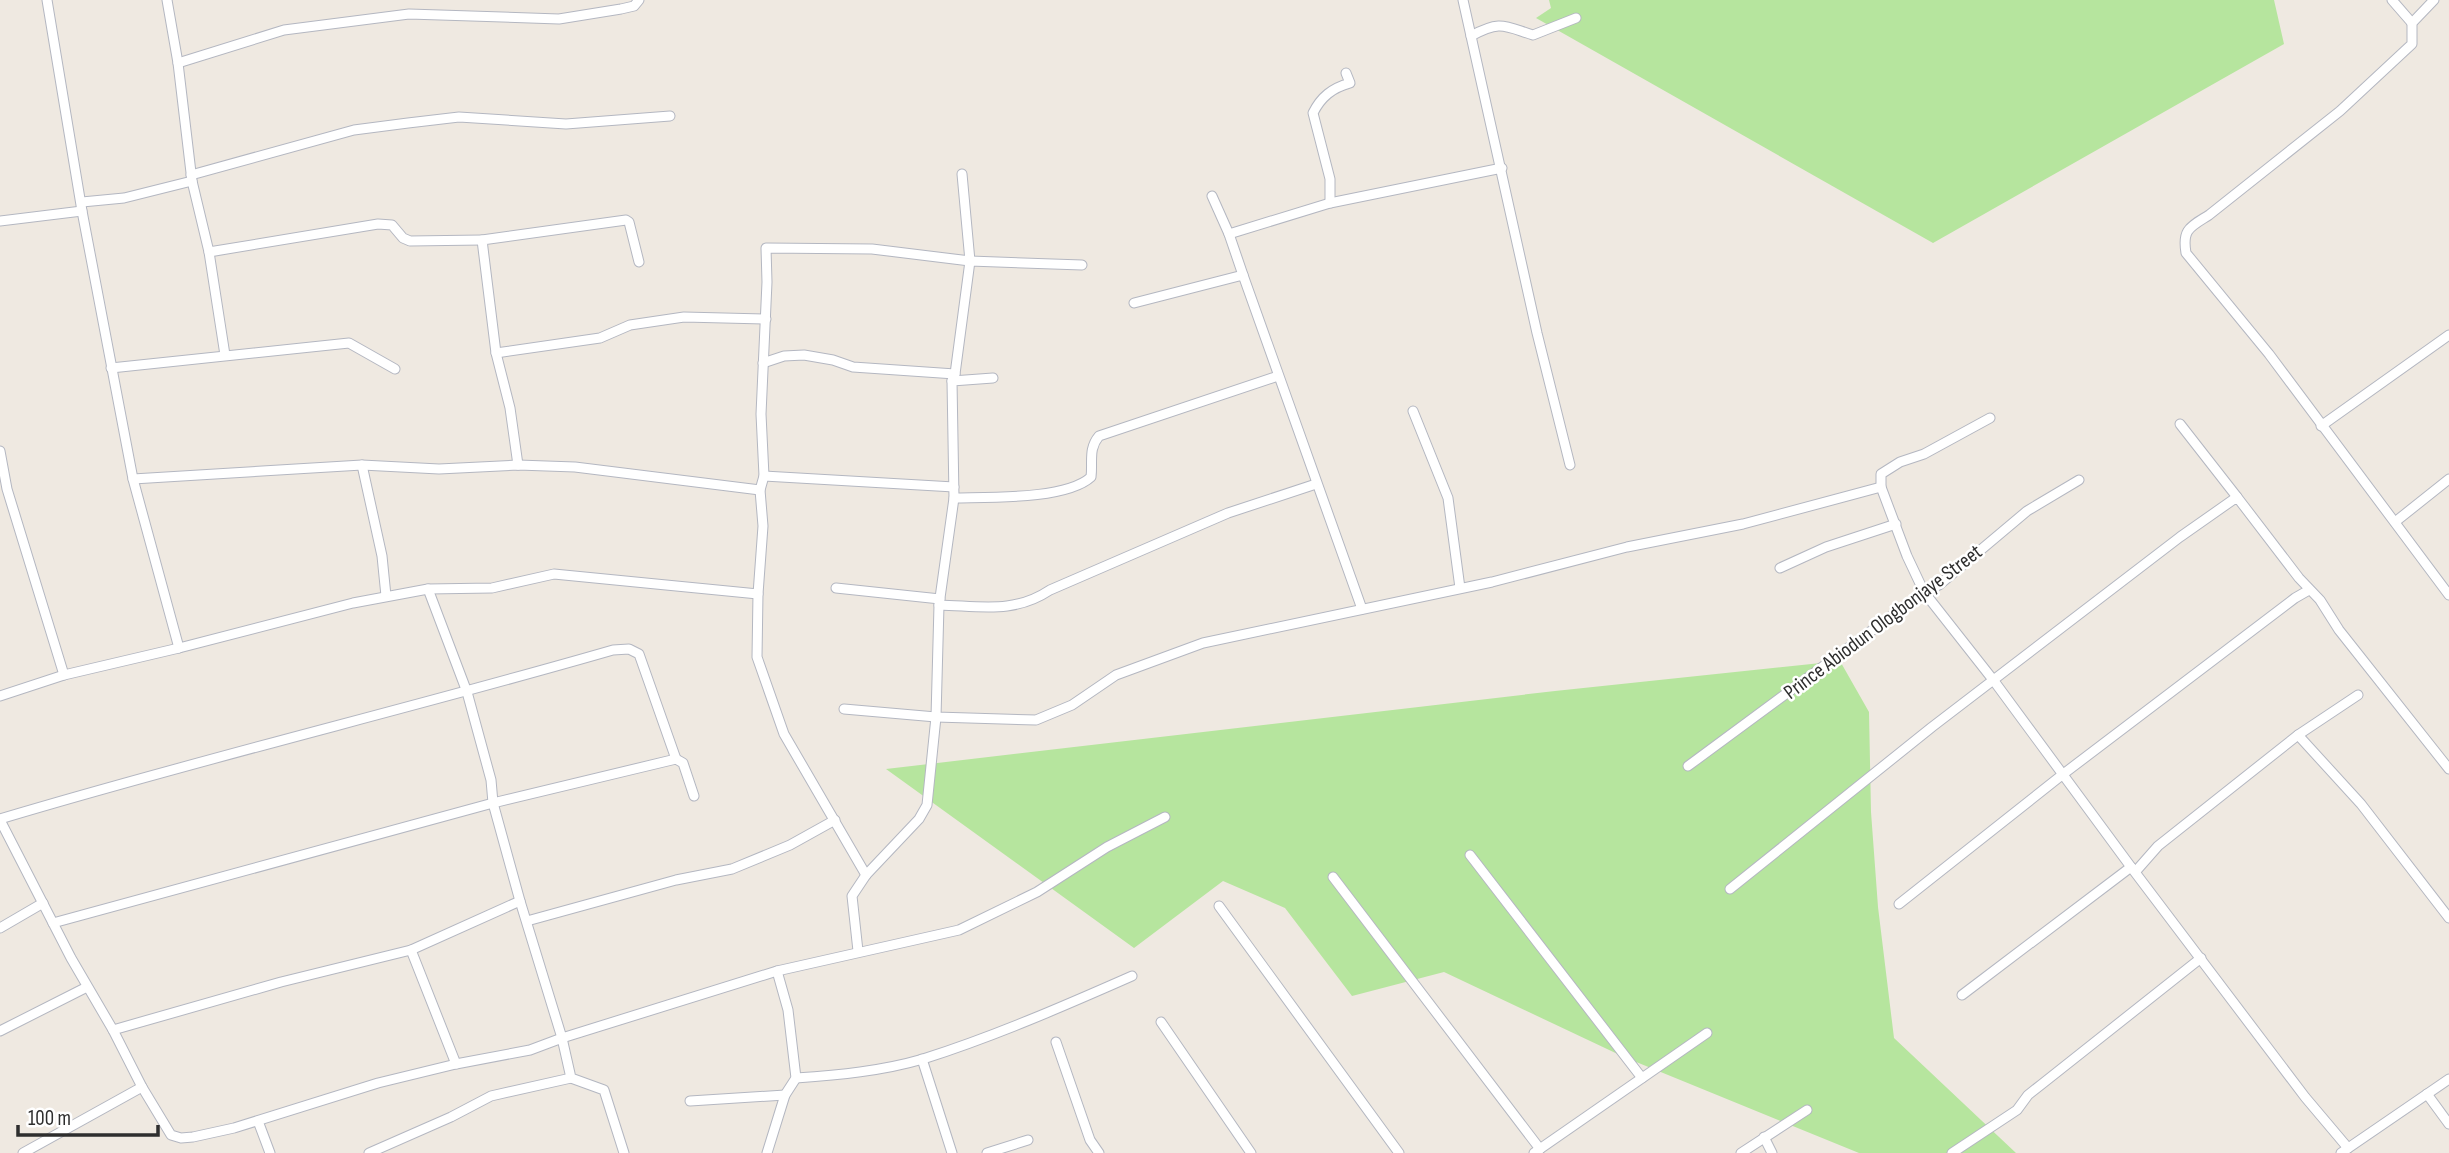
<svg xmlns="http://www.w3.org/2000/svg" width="2449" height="1153" viewBox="0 0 2449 1153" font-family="'Sofia Sans Condensed',sans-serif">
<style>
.green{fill:#b6e59e}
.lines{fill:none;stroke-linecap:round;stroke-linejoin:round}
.street-casing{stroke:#b4b7c1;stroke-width:11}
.street{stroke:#fff;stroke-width:9}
.labels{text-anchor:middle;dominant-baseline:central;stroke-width:5;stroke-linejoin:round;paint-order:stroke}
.street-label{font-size:21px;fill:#2e2e2e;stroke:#fff}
</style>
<rect width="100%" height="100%" fill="#efe9e1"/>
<g class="green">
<polygon points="1549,0 2274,0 2284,44 1933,243 1536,18 1551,8"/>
<polygon points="1840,661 1869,712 1871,812 1878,907 1894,1038 2016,1153 1859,1153 1624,1057 1444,972 1352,996 1285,908 1223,881 1134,948 886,769 1555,691"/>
</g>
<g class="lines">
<defs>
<g id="street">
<polyline points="47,0 82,211 133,479 179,648"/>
<polyline points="1463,0 1537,333 1570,465"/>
<polyline points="2392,0 2412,23"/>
<path d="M2434 0 2412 23V44L2340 111 2209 215C2190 227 2182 229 2186 253L2269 354 2449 595"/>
<path d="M1471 36C1501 20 1504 26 1533 35L1576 18"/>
<polyline points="178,63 284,30 409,14 559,19 621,9 634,6 639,0"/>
<polyline points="191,175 354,130 408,123 459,117 566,124 670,116"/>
<polyline points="192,181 209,252 378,224 392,225 403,238 410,241 482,240"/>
<polyline points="1212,196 1229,234 1243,275"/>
<polyline points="82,202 124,198 192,181 178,63 167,0"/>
<path d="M1330 203V179L1313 113C1321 97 1332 88 1350 83L1346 73"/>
<polyline points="0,221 82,211"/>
<polyline points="1229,234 1330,203 1502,168"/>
<polyline points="209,252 225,355"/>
<polyline points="1134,303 1243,275 1362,609"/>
<polyline points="496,353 600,338 630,325 684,317 766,319"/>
<polyline points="763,363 784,356 804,355 833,360 853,367 955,374"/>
<polyline points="111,368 349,343 395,369"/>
<polyline points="952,381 955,374 970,261 1082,265"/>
<polyline points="1413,411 1448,498 1460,588"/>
<polyline points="1990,418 1924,454 1900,462 1881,474 1881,487 1907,556 1924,592 1994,681 2131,867 2305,1097 2348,1148"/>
<polyline points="2180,424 2237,497"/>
<polyline points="2321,426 2449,335"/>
<polyline points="0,451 7,489 64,675"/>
<polyline points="362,465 382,556 386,596"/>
<polyline points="518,465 510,408 496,353 482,240 626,220 629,222 639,262"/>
<polyline points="764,476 954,487"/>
<polyline points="133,479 362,465 439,469 518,465 575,467 760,490"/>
<path d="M954 498C987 497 1066 500 1091 477 1093 462 1088 449 1099 436L1278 376"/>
<polyline points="2395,522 2449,479"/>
<polyline points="1780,568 1826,547 1896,524"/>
<polyline points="836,588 940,599"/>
<polyline points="428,589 492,588 554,574 758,594"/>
<path d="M939 605C981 606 1014 614 1050 590L1228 513 1316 484"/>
<polyline points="0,696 64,675 179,648 353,603 428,589 467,692 491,780 493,803 520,901 562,1038 777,971 959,930 1037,892 1107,847 1165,817"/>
<polyline points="844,709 936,717 1036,720 1072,705 1116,675 1203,643 1492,582 1627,547 1743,524 1881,487"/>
<polyline points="2298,735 2361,804 2449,918"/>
<polyline points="676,759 683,763 694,796"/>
<polyline points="1688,766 1924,592 1939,585 2027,511 2079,480"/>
<path d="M0 819C203 758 409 709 613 650L629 649 639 654 676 759 493 803 53 923"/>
<polyline points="0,820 71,958 113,1030 142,1087 171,1135 181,1138 193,1137 234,1128 378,1083 456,1064 530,1050 562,1038 571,1078 604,1090 624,1153"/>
<polyline points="1470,855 1642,1078"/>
<polyline points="2136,871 2158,846 2298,735 2358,695"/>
<polyline points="866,875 784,734 757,657 758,594 763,526 760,490 764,476 761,414 767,282 766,248 872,249 970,261 962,174"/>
<polyline points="1333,877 1540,1149"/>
<polyline points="1730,889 1932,727 2180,537 2237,497 2299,578 2320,600 2339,630 2449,769"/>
<polyline points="1899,904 2062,775 2295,598 2309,590"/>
<polyline points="1219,906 1399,1153"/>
<polyline points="527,921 676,880 732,869 790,845 835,820"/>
<polyline points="0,928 43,903"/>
<polyline points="411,950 456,1064"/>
<polyline points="858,951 852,896 866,875 919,819 927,805 936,717 939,605 954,498 952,381 993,378"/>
<polyline points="1962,995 2131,867"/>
<polyline points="1161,1022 1251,1153"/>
<polyline points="113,1030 281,982 411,950 520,901"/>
<polyline points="0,1031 87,987"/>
<polyline points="1056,1042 1090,1140 1099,1153"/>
<polyline points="922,1059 952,1153"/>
<path d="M796 1078C839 1075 882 1071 923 1059 995 1036 1064 1006 1132 976"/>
<polyline points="2427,1094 2449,1124"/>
<polyline points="690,1101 785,1095"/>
<polyline points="258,1121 270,1153"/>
<polyline points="1764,1137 1772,1153"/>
<polyline points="23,1153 142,1087"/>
<polyline points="369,1153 451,1117 491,1096 571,1078"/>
<polyline points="767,1153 785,1095 796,1078 788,1010 777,971"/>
<polyline points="987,1153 1028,1140"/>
<polyline points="1534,1153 1707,1033"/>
<polyline points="1741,1153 1807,1110"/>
<polyline points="1952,1153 2017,1110 2028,1095 2042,1084 2201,958"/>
<polyline points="2341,1153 2449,1079"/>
</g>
</defs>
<use href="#street" class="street-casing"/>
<use href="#street" class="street"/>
</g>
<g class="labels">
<g class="street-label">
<text transform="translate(1883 622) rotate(-37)">Prince Abiodun Ologbonjaye Street</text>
</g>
</g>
<path d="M18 1125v10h140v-10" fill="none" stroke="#2e2e2e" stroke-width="3.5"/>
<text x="28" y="1125" font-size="21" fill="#2e2e2e" stroke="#ffffff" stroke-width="5" paint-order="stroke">100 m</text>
</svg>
